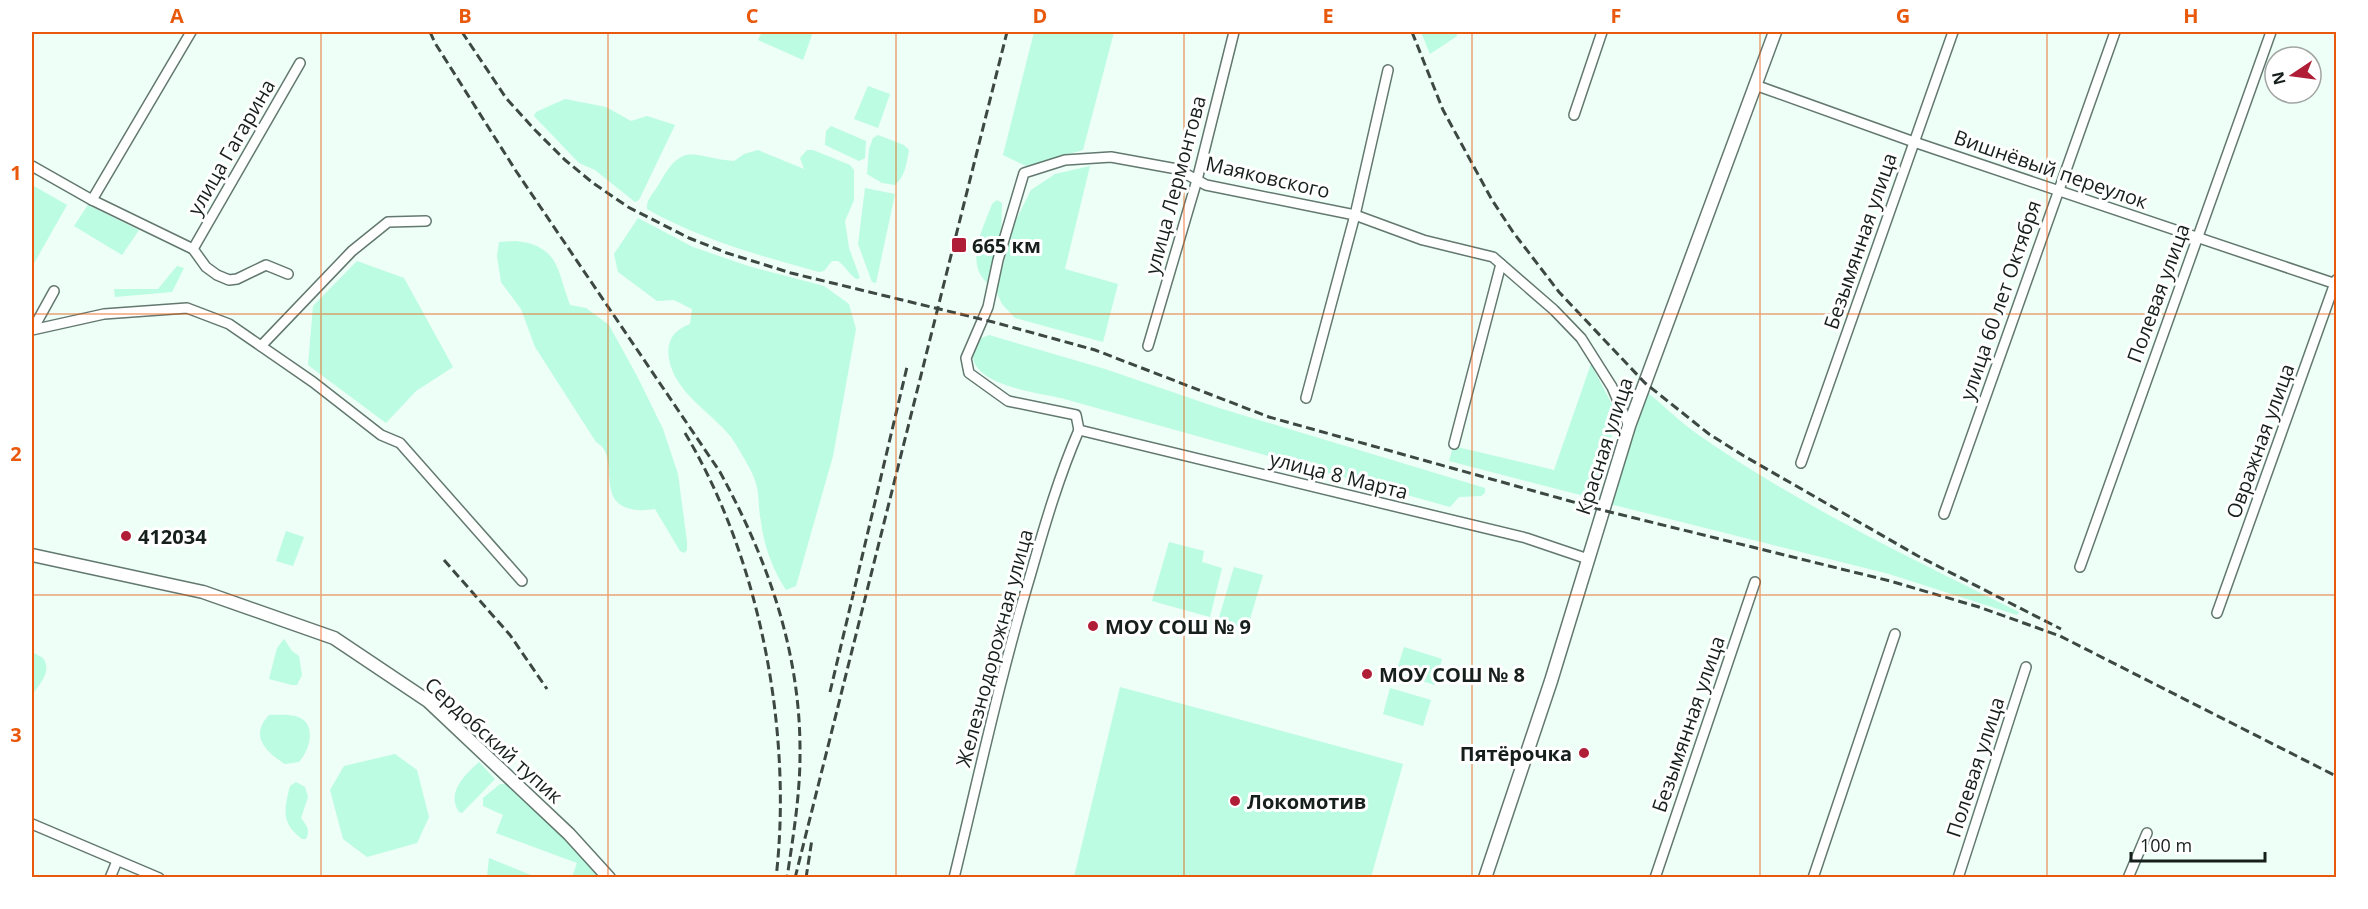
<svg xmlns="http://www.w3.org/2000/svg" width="2368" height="909" viewBox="0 0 2368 909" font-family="'Open Sans',sans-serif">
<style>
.green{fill:#bbfce2}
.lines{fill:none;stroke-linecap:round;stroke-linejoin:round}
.minor-casing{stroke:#63786f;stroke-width:12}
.tertiary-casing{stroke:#63786f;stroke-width:15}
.minor{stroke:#fff;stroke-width:9}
.tertiary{stroke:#fff;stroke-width:12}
.rail{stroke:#3d4743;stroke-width:3;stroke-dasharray:9 4.5;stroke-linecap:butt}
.grid{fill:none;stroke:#e8590c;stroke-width:1.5;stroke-opacity:0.55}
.poi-dot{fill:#b01d37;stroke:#fff;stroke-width:2}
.labels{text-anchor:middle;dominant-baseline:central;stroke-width:6;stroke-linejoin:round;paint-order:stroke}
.street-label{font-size:20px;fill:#171f1c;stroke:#fff}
.poi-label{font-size:20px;font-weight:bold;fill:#171f1c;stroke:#fff;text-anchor:start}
.neatline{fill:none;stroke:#e8590c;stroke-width:2}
.grid-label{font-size:20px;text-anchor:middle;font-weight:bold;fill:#e8590c}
</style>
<rect width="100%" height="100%" fill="#edfff7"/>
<g class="green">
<polygon points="762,32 813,32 803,60 758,40"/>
<polygon points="1034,32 1114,32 1083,150 1026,166 1003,155"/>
<polygon points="1421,32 1456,32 1457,36 1430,54"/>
<polygon points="868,86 890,94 878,128 854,119"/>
<polygon points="565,99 606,107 631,121 647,116 675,125 639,200 635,202 595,170 579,163 534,116 536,112"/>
<polygon points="831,126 866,141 865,158 859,161 825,145 826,131"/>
<path d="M878 135 904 145 909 150C906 164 906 175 895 185L882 183 867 174 869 149 873 138Z"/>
<path d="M758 150 804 169 800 158 807 150H813L850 165 854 170V200L845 221 849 248 860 278 856 279C849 274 845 266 838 261H832L824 271 819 272C760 256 700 239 647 209 646 199 654 193 659 184 684 139 693 158 734 161L744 154Z"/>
<polygon points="1090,166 1065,269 1118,284 1103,342 1015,318 1002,304 996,291 1015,222 1031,190 1055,174"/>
<polygon points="32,185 67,205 33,265 32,264"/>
<polygon points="865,188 895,194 876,283 872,282 858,244"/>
<path d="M997 200 1002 203 1001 235 987 283C964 261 984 227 992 204Z"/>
<polygon points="88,205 139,230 122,255 74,226"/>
<path d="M638 218 693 247 748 266 824 286 849 304 856 329 833 456 796 586 786 590C773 570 764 546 761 522 757 501 761 489 750 469 744 458 738 447 731 437 711 412 675 393 669 359 666 340 674 330 690 324L692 309 674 300 657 301 618 272 614 254Z"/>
<path d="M516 241C560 246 557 271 570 305L586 308 609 325 637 376 663 429 678 474 687 542V550L684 553 680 551 655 509C647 510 638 511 631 509 599 502 616 466 603 448 601 445 598 444 596 442L535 347 521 309 501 282 497 256 499 242Z"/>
<polygon points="357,261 404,278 453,367 416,391 386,423 308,365 313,306"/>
<polygon points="177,266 184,268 172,292 115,297 114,289 158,289"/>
<path d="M989 335 1105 369 1219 408 1485 488V493L1481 496 1459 497 1450 507 1061 398C1039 393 970 385 973 353 974 349 977 343 979 339Z"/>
<polygon points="1591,364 1618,416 1592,498 1449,461 1453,446 1554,470"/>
<path d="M1648 393C1663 405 1677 419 1693 431 1794 503 1909 557 2019 612L2017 615 1889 574 1610 504Z"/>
<polygon points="286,531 304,537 293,566 276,561"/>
<polygon points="1169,542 1204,551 1202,562 1222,568 1210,617 1152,601"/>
<polygon points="1234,567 1263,575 1247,629 1218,621"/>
<polygon points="284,639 292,651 299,656 302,675 297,685 292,685 269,679 277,648"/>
<polygon points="1404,647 1442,659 1435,685 1396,673"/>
<path d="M32 652 43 658C53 673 38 684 32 696Z"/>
<polygon points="1120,687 1403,764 1371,877 1074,877"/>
<polygon points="1390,688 1431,700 1423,726 1383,714"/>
<path d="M269 715C278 715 289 714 298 717 317 724 310 750 299 762L285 764C266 752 249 736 269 715Z"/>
<polygon points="395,754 417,770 429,817 417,843 367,857 343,839 330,790 344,766"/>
<path d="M479 762 495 779 462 813 459 812C446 792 465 775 479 762Z"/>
<path d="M296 782 305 787 308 797 301 818C306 825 311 830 306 839H302C281 823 284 810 290 786Z"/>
<polygon points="500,784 506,784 583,855 603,877 572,877 577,863 496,833 503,815 483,806 483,798"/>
<polygon points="489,858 536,877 487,877"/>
</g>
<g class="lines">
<defs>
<g id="minor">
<polyline points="1755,85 1914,142 2336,284"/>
<polyline points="1574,115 1602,32"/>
<polyline points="32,166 92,200 193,249 206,267 217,275 229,280 237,279 266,265 288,274"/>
<polyline points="92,200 191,32"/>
<polyline points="193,249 300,63"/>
<polyline points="33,329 54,291"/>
<polyline points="32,330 104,314 187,308 229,324 313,382 381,435 400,443 522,581"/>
<polyline points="261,346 352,251 388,222 426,221"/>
<polyline points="1148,346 1197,180 1234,32"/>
<polyline points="1306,398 1355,215 1388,70"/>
<polyline points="1079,430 1076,415 1008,401 969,373 966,358 988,307 998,260 1024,173 1065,160 1111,157 1177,169 1206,185 1355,215 1423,240 1493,257 1554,310 1581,338 1612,387 1629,426"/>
<polyline points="1079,430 1526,538 1588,559"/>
<polyline points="1454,444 1501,264"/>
<polyline points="1801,463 1953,32"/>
<polyline points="1944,514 2115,32"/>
<polyline points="2080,567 2271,32"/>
<polyline points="2217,613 2336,280"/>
<polyline points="32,824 159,878"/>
<polyline points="110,878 117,861"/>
<path d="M954 878C979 775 1001 673 1031 573 1045 524 1059 476 1079 430"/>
<polyline points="1655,878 1755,582"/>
<polyline points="1813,878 1895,634"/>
<polyline points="1958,878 2026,667"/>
<polyline points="2128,878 2147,833"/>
</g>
<g id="tertiary">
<polyline points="32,555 203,592 334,638 428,701 569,834 609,878"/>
<polyline points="1485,878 1551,681 1629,426 1775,32"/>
</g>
</defs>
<use href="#minor" class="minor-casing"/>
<use href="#tertiary" class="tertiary-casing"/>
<use href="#minor" class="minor"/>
<use href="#tertiary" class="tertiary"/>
<g class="rail">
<path d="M430 32 435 43 516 171 720 472C768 560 801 653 800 755 800 796 793 837 787 878"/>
<polyline points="462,32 506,98 535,130 565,160 593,183 628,207 689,238 727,253 791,273 993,322 1095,350 1269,417 1602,510 1890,581 1979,607 2060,636 2336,776"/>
<polyline points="1412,32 1443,110 1492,200 1513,232 1559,292 1645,383 1709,434 1744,456 1918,556 2061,629"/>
<path d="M685 433C760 558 793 733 776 878"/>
<polyline points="444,560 510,635 547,689"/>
<polyline points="830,692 907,367"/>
<polyline points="795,878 1007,32"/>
<polyline points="806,878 812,839"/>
</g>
</g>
<path class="grid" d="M321 32V878M608 32V878M896 32V878M1184 32V878M1472 32V878M1760 32V878M2047 32V878M32 314H2336M32 595H2336"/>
<g class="poi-dot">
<rect x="951" y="237" width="16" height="16" rx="3"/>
<circle cx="126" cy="536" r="6"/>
<circle cx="1093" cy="626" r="6"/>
<circle cx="1367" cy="674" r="6"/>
<circle cx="1584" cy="753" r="6"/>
<circle cx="1235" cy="801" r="6"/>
</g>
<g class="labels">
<g class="street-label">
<text transform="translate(231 147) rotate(-60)">улица Гагарина</text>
<text transform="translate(2051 169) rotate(19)">Вишнёвый переулок</text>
<text transform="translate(1268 177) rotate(13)">Маяковского</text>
<text transform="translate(1175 185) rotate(-75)">улица Лермонтова</text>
<text transform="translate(1860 241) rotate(-71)">Безымянная улица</text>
<text transform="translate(2158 293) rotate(-70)">Полевая улица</text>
<text transform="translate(2000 300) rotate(-71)">улица 60 лет Октября</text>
<text transform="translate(2260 441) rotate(-70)">Овражная улица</text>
<text transform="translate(1604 446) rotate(-72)">Красная улица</text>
<text transform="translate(1339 475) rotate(14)">улица 8 Марта</text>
<text transform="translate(994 648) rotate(-75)">Железнодорожная улица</text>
<text transform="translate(1688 724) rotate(-71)">Безымянная улица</text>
<text transform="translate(494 740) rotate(42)">Сердобский тупик</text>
<text transform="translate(1975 767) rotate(-72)">Полевая улица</text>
</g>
<g class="poi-label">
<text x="972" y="245">665 км</text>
<text x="138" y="536">412034</text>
<text x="1105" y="626">МОУ СОШ № 9</text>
<text x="1379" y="674">МОУ СОШ № 8</text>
<text x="1572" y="753" text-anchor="end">Пятёрочка</text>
<text x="1247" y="801">Локомотив</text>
</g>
</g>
<rect width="2368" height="909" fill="none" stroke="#ffffff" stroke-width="66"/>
<g transform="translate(2293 75) rotate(257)"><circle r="28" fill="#ffffff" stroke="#a2a5a4" stroke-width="1.5"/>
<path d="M0-4.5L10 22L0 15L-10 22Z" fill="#b01d37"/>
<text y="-9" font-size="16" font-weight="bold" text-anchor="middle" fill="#171f1c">N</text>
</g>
<path d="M2131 852v9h134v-9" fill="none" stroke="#171f1c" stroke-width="3"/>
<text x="2140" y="852" font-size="18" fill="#171f1c" stroke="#ffffff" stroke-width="4.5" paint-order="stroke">100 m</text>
<rect x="33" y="33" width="2302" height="843" class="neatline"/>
<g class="grid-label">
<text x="177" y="23">A</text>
<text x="465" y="23">B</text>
<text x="752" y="23">C</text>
<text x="1040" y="23">D</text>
<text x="1328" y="23">E</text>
<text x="1616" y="23">F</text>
<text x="1903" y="23">G</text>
<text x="2191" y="23">H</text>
<text x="16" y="180">1</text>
<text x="16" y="461">2</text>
<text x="16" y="742">3</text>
</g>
</svg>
